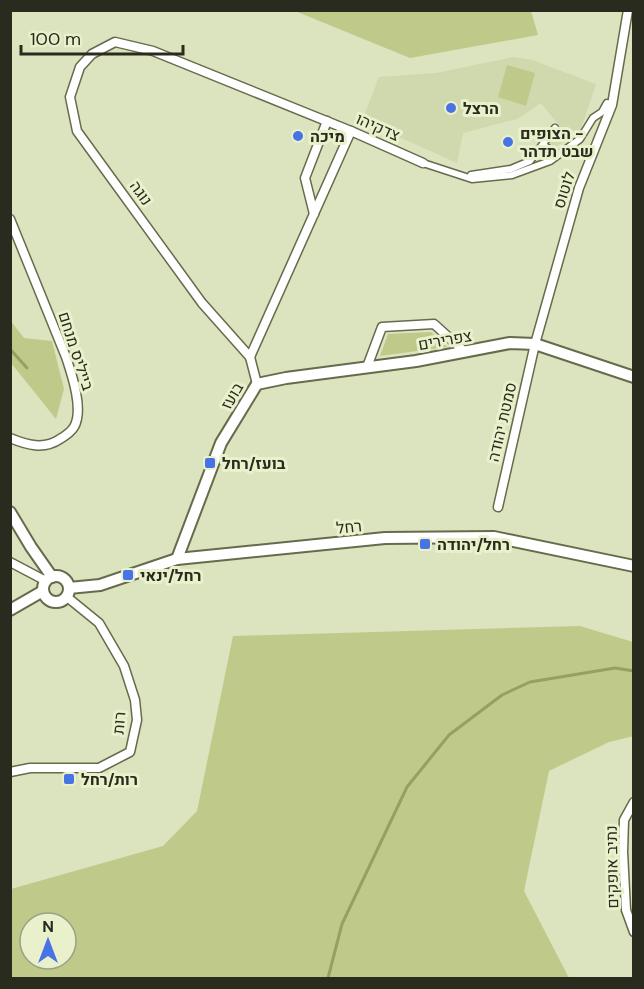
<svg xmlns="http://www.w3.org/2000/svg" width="644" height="989" viewBox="0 0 644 989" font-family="'DM Sans',Heebo,sans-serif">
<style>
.built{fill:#d0d8ad}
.green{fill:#bfca8a;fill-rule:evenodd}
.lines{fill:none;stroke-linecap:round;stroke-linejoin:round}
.stream{stroke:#96a060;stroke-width:3}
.pedestrian-casing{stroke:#666b4b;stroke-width:9}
.minor-casing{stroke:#666b4b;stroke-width:11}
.tertiary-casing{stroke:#666b4b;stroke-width:14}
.pedestrian{stroke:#fff;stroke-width:6}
.minor{stroke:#fff;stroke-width:8}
.tertiary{stroke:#fff;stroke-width:10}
.poi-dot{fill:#4873e5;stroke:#e9f0cc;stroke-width:2}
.labels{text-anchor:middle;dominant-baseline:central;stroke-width:6;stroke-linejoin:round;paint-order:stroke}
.poi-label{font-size:16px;font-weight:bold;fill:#282b1d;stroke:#e9f0cc;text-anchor:start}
.street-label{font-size:16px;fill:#282b1d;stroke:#e9f0cc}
</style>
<rect width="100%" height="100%" fill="#dce3bf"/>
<polygon class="built" points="514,57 532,60 596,84 580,132 555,147 548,142 561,128 541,103 517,119 463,133 457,163 370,124 365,113 379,77 436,73"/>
<g class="green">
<polygon points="295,11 531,11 538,35 410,58"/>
<polygon points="507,65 535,73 526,106 498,97"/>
<polygon points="10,320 24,338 52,341 64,389 56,419 11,363"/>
<polygon points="431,332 447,347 380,356 388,334"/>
<path d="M580 626 633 642 634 736 609 742 549 771 524 891 569 978H11V889L163 846 197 811 233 636ZM30 923H66V959H30Z"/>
</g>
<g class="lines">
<g class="stream">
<polyline points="10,349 27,368"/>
<polyline points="328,978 342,924 407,787 449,735 502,695 530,682 615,668 634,671"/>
</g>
<defs>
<g id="pedestrian">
<polyline points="543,145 554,152"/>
<polyline points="423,163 472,179 512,175 550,161 580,139 593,118 602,112 607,103 612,105"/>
<polyline points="471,175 511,169 530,161 555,128"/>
</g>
<g id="minor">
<polyline points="314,214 305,178 327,121"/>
<path d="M10 219 66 357C72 375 84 410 74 427 71 432 65 436 60 439 44 450 27 445 10 438"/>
<polyline points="250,357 202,303 77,131 70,97 80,67 92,54 115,42 153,51 351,131 423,163"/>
<polyline points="367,367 382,327 434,324 465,352"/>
<polyline points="257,384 250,357 351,131"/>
<polyline points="498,507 535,344 579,188 612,105 628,10"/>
<polyline points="10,562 46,581"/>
<polyline points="10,772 30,768 99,768 130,752 137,720 135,700 124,666 99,623 67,597"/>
<polyline points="634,802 624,820 623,852 626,910 634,932"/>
</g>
<g id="tertiary">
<polyline points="10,512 31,547 52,577"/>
<polyline points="177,559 221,443 257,384 286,378 416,361 510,343 535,344 634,377"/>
<circle cx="56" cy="589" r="13"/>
<polyline points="69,588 100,585 177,559 385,538 494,537 634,566"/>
<polyline points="10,610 43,591"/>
</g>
</defs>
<use href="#pedestrian" class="pedestrian-casing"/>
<use href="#minor" class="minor-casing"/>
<use href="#tertiary" class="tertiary-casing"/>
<use href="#pedestrian" class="pedestrian"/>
<use href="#minor" class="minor"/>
<use href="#tertiary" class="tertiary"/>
</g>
<g class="poi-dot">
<circle cx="451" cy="108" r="6"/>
<circle cx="298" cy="136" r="6"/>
<circle cx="508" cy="142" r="6"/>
<rect x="204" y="457" width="12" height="12" rx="3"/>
<rect x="419" y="538" width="12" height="12" rx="3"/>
<rect x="122" y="569" width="12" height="12" rx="3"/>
<rect x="63" y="773" width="12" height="12" rx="3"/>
</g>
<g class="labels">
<g class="poi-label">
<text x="463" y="108">הרצל</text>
<text x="520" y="133">הצופים -<tspan x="520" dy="18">שבט תדהר</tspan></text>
<text x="310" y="136">מיכה</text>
<text x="222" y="463">בועז/רחל</text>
<text x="437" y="544">רחל/יהודה</text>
<text x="140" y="575">רחל/ינאי</text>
<text x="81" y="779">רות/רחל</text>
</g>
<g class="street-label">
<text transform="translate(378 127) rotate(24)">צדקיהו</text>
<text transform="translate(564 190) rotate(-72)">לוטוס</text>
<text transform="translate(141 193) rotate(54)">נוגה</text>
<text transform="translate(445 340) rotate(-10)">צפרירים</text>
<text transform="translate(76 351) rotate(72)">בייליס מנחם</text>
<text transform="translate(232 396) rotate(-59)">בועז</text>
<text transform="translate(502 422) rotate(-77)">סמטת יהודה</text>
<text transform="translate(349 527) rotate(-6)">רחל</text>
<text transform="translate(119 723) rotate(-85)">רות</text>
<text transform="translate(612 867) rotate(-91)">נתיב אופקים</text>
</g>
</g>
<rect width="644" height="989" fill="none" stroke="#282b1d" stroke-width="24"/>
<g transform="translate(48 941)"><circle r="28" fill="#e9f0cc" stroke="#9ca186" stroke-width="1.5"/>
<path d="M0-4.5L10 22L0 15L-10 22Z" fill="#4873e5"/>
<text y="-9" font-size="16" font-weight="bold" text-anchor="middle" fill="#282b1d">N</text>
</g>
<path d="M21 45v9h162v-9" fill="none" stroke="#282b1d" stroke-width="3"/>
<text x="30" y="45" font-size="18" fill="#282b1d" stroke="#e9f0cc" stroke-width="4.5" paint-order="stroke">100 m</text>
</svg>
